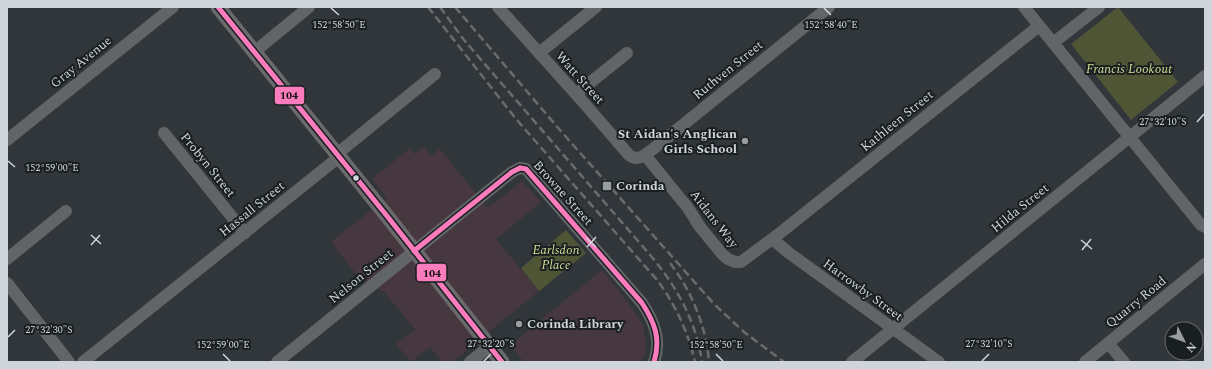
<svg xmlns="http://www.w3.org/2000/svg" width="1212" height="369" viewBox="0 0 1212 369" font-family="Spectral,serif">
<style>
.commercial{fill:#47373e}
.green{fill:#4f5535}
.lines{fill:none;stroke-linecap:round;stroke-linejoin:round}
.minor{stroke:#616568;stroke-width:12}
.major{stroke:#6a696b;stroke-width:15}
.rail{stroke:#686c6f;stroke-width:2.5;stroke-dasharray:8 4;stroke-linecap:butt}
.bus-1-casing{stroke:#191e21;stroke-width:8}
.bus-1{stroke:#fb7cbc;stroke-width:5}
.ticks{fill:none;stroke:#cfd5da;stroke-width:1.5}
.poi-dot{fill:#989da2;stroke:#191e21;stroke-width:1.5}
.bus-dot{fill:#cfd5da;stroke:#191e21;stroke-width:1.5}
.labels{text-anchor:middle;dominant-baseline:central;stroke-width:4;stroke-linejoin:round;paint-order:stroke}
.street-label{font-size:13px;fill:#cfd5da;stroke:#191e21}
.park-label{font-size:13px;font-style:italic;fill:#d0dc92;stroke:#191e21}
.poi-label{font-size:13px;font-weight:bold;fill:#cfd5da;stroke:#191e21;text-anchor:start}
.ticks-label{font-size:10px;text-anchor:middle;fill:#cfd5da;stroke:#191e21;stroke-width:4;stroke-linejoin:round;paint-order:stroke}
.line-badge{stroke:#191e21;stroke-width:1.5}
.pale-badge-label{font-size:11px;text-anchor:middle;font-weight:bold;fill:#111}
</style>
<rect width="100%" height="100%" fill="#31363b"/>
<g class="commercial">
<polygon points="424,146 431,156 440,149 488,208 522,181 541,202 496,239 539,291 452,362 442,362 430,347 411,362 396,344 415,329 384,292 360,279 331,242 387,198 372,179 410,148 414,154"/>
<polygon points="602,270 632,308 643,325 646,344 645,354 641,362 524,362 510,345"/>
</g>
<g class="green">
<polygon points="1118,7 1178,82 1132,119 1131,120 1071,44"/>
<polygon points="566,230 586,253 539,291 521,268"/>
</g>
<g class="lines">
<g class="minor">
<path d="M498 7 584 103 629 155C638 162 645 155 653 149L829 7"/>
<polyline points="1024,7 1201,225 1205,227"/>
<polyline points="1053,43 1099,7"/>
<polyline points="254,52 309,7"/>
<polyline points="539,53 596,7"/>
<polyline points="576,94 627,53"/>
<polyline points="164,133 245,233"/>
<polyline points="7,140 173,7"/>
<polyline points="645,155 688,208 700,227 723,255 728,259 735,262 741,262 745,259 780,233 1039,26"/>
<polyline points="772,239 789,253 939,362"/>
<polyline points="7,259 66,211"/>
<polyline points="7,283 69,362"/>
<polyline points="1108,343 1124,362"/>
<polyline points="83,362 334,161 343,149 435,74"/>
<path d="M277 362 512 172 520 168 526 169 531 175 642 303C654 321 662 340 654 362"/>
<polyline points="470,362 490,346"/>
<polyline points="852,362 1205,76"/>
<polyline points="1085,362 1205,264"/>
</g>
<polyline class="major" points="218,7 387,216 502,362"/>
<g class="rail">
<path d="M428 7 516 119 658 281C676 306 688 332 695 362"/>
<path d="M440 7 464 40 651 256C677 287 696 321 702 362"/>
<polyline points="455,7 559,129 714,304 744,332 784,362"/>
<path d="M670 263C692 292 706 326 709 362"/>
</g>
<defs>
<g id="bus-1">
<polyline points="218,7 387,216 502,362"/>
<path d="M520 168 526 169 642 303C655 323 661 339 654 362"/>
<polyline points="414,251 512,172 520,168"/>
</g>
</defs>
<use href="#bus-1" class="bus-1-casing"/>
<use href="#bus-1" class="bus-1"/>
</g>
<path class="ticks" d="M331 8 339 15M824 8 831 15M1197 122 1204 114M8 161 15 167M91 235 101 244M586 238 596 247M1081 240 1092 249M91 245 100 235M587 247 596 237M1082 250 1091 239M8 337 15 330M223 354 230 361M716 354 723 361M484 361 491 354M982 361 989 354"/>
<g class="poi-dot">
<circle cx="745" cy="141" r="4"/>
<rect x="602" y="181" width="10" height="10" rx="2"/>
<circle cx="519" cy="324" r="4"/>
</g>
<circle class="bus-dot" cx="356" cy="178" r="3.5"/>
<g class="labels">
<g class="street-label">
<text transform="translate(81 62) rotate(-39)">Gray Avenue</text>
<text transform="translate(728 70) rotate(-39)">Ruthven Street</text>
<text transform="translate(580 78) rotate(48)">Watt Street</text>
<text transform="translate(897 121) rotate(-39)">Kathleen Street</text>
<text transform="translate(208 165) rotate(51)">Probyn Street</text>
<text transform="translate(563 193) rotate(48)">Browne Street</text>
<text transform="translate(1020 208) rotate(-39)">Hilda Street</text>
<text transform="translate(252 209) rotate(-39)">Hassall Street</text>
<text transform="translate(714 219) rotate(52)">Aidans Way</text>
<text transform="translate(361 276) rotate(-39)">Nelson Street</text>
<text transform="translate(863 290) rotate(36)">Harrowby Street</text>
<text transform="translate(1136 302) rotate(-39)">Quarry Road</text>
</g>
<g class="park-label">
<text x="1129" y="69">Francis Lookout</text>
<text x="556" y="250">Earlsdon<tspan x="556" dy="15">Place</tspan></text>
</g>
<g class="poi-label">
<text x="737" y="134" text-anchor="end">St Aidan's Anglican<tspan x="737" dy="15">Girls School</tspan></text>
<text x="616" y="186">Corinda</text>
<text x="527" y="324">Corinda Library</text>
</g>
</g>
<g class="ticks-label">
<text x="339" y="28">152°58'50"E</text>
<text x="831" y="28">152°58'40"E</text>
<text x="1163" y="125">27°32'10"S</text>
<text x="52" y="171">152°59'00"E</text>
<text x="49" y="333">27°32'30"S</text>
<text x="491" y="347">27°32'20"S</text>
<text x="989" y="347">27°32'10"S</text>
<text x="223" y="348">152°59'00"E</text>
<text x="716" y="348">152°58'50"E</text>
</g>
<g class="line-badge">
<rect x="274" y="86" width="31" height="19" rx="4" fill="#fb7cbc"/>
<rect x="416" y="263" width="31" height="19" rx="4" fill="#fb7cbc"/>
</g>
<g class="pale-badge-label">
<text x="289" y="99">104</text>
<text x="432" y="277">104</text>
</g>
<rect width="1212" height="369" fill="none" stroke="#cfd5da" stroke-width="16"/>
<g transform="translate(1184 341) rotate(132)"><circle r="19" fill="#191e21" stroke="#62676b"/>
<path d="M0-3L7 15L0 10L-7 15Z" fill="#989da2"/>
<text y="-6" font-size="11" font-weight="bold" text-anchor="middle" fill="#cfd5da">N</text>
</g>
</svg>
